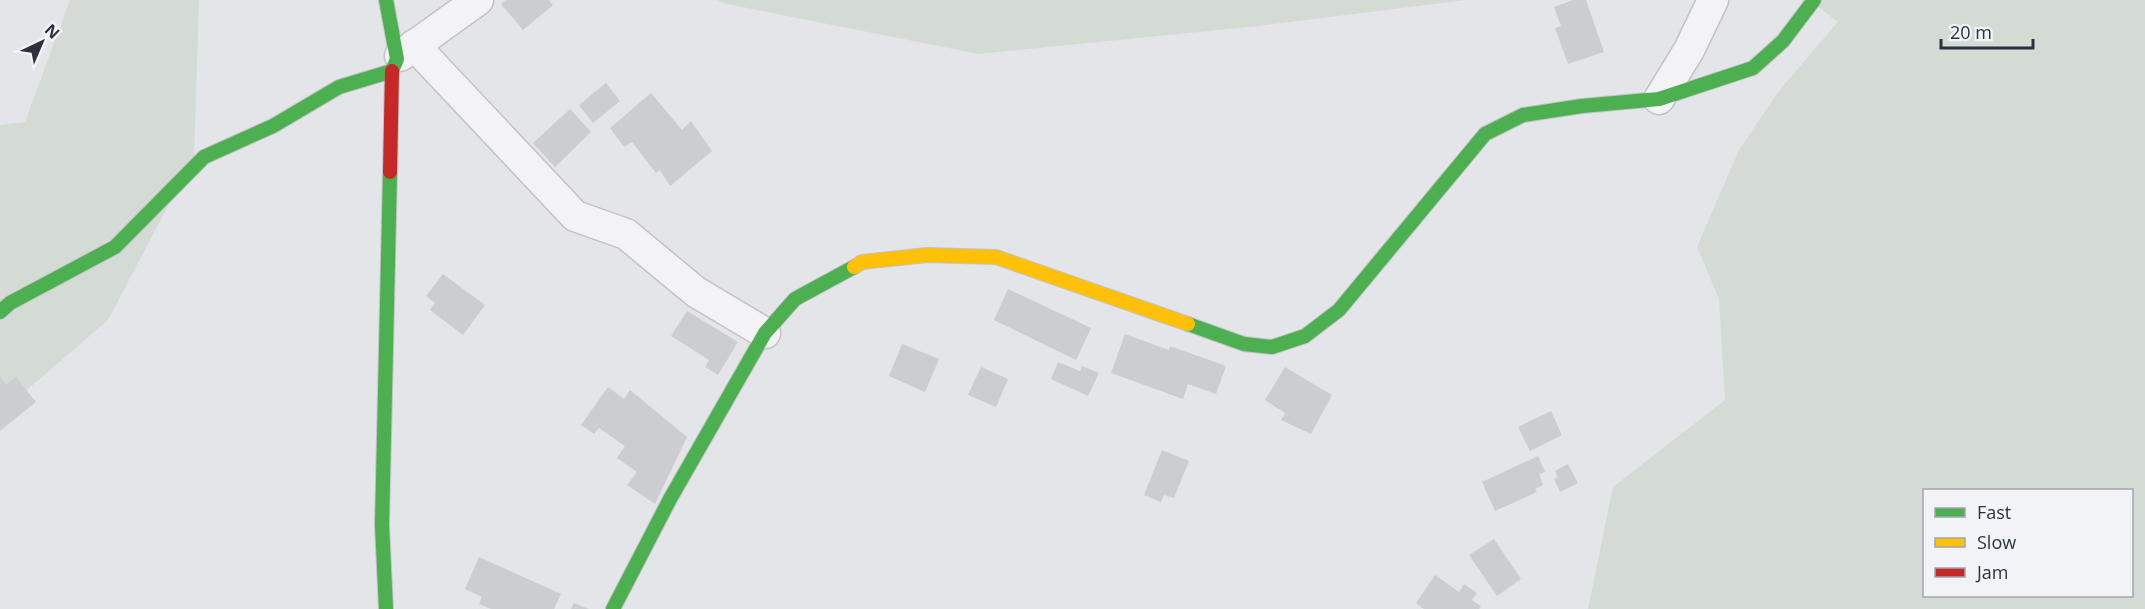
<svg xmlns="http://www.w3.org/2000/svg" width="2145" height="609" viewBox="0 0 2145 609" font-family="'Open Sans',sans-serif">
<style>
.green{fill:#d3dbd4;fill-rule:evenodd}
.building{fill:#cccdd0}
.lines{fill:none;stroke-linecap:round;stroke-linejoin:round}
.street-casing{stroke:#c2c3c6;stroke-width:33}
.fast-casing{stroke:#c2c3c6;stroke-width:16}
.slow-casing{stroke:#c2c3c6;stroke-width:16}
.jam-casing{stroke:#c2c3c6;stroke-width:16}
.street{stroke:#f3f3f5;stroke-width:30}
.fast{stroke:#4caf50;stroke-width:14}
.slow{stroke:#ffc107;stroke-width:14}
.jam{stroke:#c62828;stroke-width:14}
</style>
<rect width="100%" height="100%" fill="#e3e5e8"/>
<g class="green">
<polygon points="70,0 199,0 194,156 108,320 0,413 0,125 25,122"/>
<polygon points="717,0 1466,0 1259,26 979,54 727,4"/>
<path d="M1809 0H2145V609H1588L1613 487 1725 400 1719 299 1697 247 1739 150 1778 92 1838 22ZM1924 490H2132V596H1924Z"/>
</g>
<g class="building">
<polygon points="506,0 549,0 553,5 523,30 501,4"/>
<polygon points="1573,0 1586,0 1604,52 1568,64 1555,28 1561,26 1554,7"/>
<polygon points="606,83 620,101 593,123 579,105"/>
<polygon points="651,93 682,130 691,121 712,151 670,186 660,170 656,173 632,142 624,147 610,128"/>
<polygon points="570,109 591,132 555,167 533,143"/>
<polygon points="443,274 485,305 463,335 430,310 435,303 426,296"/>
<polygon points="1008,289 1091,328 1076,360 994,320"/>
<polygon points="687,311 738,342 718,375 705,367 709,360 671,336"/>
<polygon points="1125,334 1169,350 1170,346 1226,366 1216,394 1188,384 1183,399 1111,373"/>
<polygon points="902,344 939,359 925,392 889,376"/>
<polygon points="1058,362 1080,371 1082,366 1099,373 1088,396 1051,379"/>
<polygon points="981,367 1008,379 996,407 968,395"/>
<polygon points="1285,367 1332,395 1311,434 1281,420 1285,413 1265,400"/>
<polygon points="0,377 6,385 16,377 36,402 0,431"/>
<polygon points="608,387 624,399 630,390 687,437 655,504 627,485 637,472 617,458 625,446 599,428 594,434 581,425"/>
<polygon points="1551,411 1562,435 1530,451 1518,427"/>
<polygon points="1162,450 1189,461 1174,498 1164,495 1161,502 1144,495"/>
<polygon points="1538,456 1545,472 1539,474 1543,485 1535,489 1537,492 1495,511 1482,482"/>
<polygon points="1568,464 1578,483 1560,492 1554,479 1558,477 1555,471"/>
<polygon points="1494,539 1521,579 1497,596 1469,555"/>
<polygon points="479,557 561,594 554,609 491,609 479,604 482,597 465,589"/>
<polygon points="1435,575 1459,592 1464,584 1477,593 1472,600 1481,606 1479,609 1424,609 1416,603"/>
<polygon points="574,603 589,609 571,609"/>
</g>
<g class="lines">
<defs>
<g id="street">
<polyline points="414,45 575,216 626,234 696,292 765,333"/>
<polyline points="400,56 478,0"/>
<polyline points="1659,99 1689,50 1713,0"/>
</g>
<g id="fast">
<polyline points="0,312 10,303 115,247 204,157 273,126 339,87 392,71 397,59 386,0"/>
<polyline points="1188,324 1244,344 1272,347 1305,336 1339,310 1485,134 1523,115 1582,106 1659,99 1753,68 1783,41 1814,0"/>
<polyline points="386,609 382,525 390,172"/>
<polyline points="613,609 670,499 765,333 795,299 854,267"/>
</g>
<polyline id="slow" points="854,267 862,262 927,255 996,257 1188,324"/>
<polyline id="jam" points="390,172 392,71"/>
</defs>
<use href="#street" class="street-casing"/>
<use href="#fast" class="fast-casing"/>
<use href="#slow" class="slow-casing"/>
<use href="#jam" class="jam-casing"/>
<use href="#street" class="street"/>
<use href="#fast" class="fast"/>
<use href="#slow" class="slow"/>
<use href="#jam" class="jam"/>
</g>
<rect x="1923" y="489" width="210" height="108" fill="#f2f3f7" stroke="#a3a5ae" stroke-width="1.5"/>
<rect x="1935" y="508" width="30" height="9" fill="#4caf50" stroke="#a3a5ae" stroke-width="1.5"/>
<text x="1977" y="519" font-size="18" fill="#2c3140">Fast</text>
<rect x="1935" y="538" width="30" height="9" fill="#ffc107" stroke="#a3a5ae" stroke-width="1.5"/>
<text x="1977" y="549" font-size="18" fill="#2c3140">Slow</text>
<rect x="1935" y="568" width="30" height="9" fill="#c62828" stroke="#a3a5ae" stroke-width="1.5"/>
<text x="1977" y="579" font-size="18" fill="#2c3140">Jam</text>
<g transform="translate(42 42) rotate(44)" stroke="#f2f3f7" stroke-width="4.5" paint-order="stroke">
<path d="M0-4.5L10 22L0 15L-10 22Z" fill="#2c3140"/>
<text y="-9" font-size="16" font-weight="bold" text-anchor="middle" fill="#2c3140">N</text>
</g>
<path d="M1941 39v9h92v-9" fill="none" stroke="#2c3140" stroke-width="3"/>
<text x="1950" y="39" font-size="18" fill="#2c3140" stroke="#f2f3f7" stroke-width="4.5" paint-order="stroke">20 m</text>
</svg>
